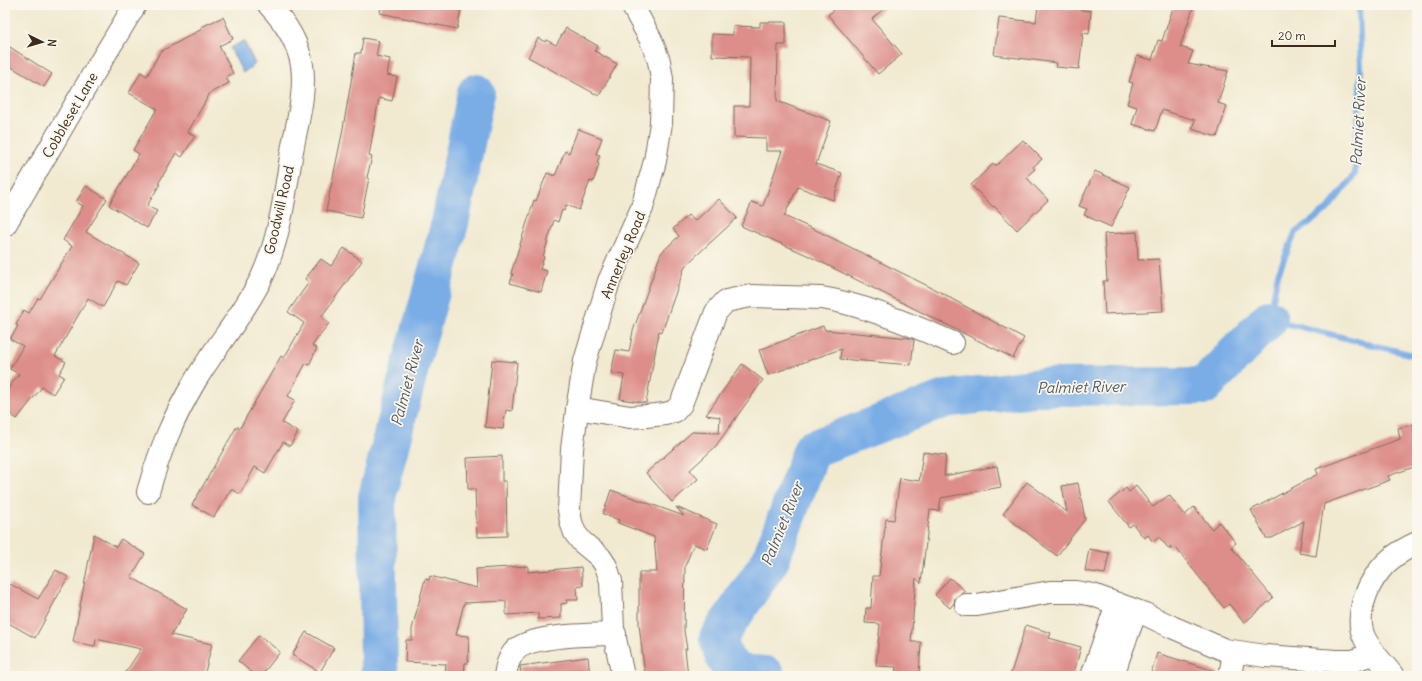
<svg xmlns="http://www.w3.org/2000/svg" width="1422" height="681" viewBox="0 0 1422 681" font-family="Delius,sans-serif">
<style>
.water{fill:#7aade6;stroke:#5a6c82}
.lines{fill:none;stroke-linecap:round;stroke-linejoin:round}
.stream{stroke:#7aade6;stroke-width:6}
.river{stroke:#7aade6;stroke-width:38}
.building{fill:#dd8e8a}
.minor-casing{stroke:#7b6d5d;stroke-width:24}
.minor{stroke:#fff;stroke-width:22}
.labels{text-anchor:middle;dominant-baseline:central;stroke-width:3.5;stroke-linejoin:round;paint-order:stroke}
.street-label{font-size:14px;fill:#3b2a1e;stroke:#fbf7ec}
.water-label{font-size:15px;font-style:italic;fill:#515864;stroke:#fbf7ec}
</style>
<rect width="100%" height="100%" fill="#fbf7ec"/>
<filter id="ink" filterUnits="userSpaceOnUse"><feTurbulence type="fractalNoise" baseFrequency=".025" numOctaves="2"/><feDisplacementMap in="SourceGraphic" scale="8" xChannelSelector="R" yChannelSelector="G"/><feConvolveMatrix kernelMatrix="1 2 1 2 8 2 1 2 1" color-interpolation-filters="sRGB"/></filter>
<filter id="wash" filterUnits="userSpaceOnUse"><feTurbulence type="fractalNoise" baseFrequency=".012" numOctaves="4" result="noise"/><feDisplacementMap in="SourceGraphic" scale="16" xChannelSelector="R" yChannelSelector="G"/><feGaussianBlur stdDeviation="0.9" result="paint"/><feColorMatrix in="noise" values="0 0 0 0 0 0 0 0 0 0 0 0 0 0 0 0 0 1.4 0 .05"/><feComposite in="paint" operator="in"/></filter>
<g filter="url(#wash)">
<rect width="100%" height="100%" fill="#f1ead1"/>
<polygon class="water" points="244,41 255,64 243,73 230,48"/>
<g class="lines">
<polyline class="stream" points="1359,5 1361,70 1355,174 1328,209 1295,233 1278,274 1269,319 1417,356"/>
<g class="river">
<polyline points="381,676 379,667 377,497 410,368 450,223 476,93"/>
<polyline points="766,676 765,675 739,673 725,660 718,638 770,561 812,449 945,399 1041,387 1204,386 1269,319"/>
</g>
</g>
<g id="blocks">
<g class="building">
<polygon points="381,5 462,5 457,29 380,13"/>
<polygon points="840,5 888,5 872,19 902,54 878,74 828,15"/>
<polygon points="1038,5 1068,5 1067,8 1091,11 1089,34 1083,33 1079,69 1056,67 1057,63 994,55 999,18 1036,22"/>
<polygon points="1174,5 1194,5 1180,47 1193,51 1188,64 1228,71 1218,103 1227,106 1217,137 1192,129 1195,120 1162,110 1155,131 1132,124 1137,107 1127,104 1133,83 1129,82 1137,56 1152,60 1158,40 1162,41"/>
<polygon points="223,17 233,39 219,46 233,73 226,77 229,83 210,93 188,132 195,136 182,157 176,153 158,184 160,184 147,206 157,211 147,228 109,205 139,154 133,150 157,109 129,93 141,72 147,76 160,52 202,29 201,27"/>
<polygon points="760,22 786,22 786,45 778,45 777,101 831,121 816,164 842,173 833,200 798,187 784,216 822,233 950,297 950,298 1024,338 1013,358 807,255 741,226 752,202 763,206 782,151 766,151 766,138 734,137 734,106 749,106 750,57 712,56 712,34 733,35 733,26 760,27"/>
<polygon points="566,28 598,46 595,51 617,64 599,96 528,57 538,38 545,42 546,40 556,45"/>
<polygon points="363,38 379,41 376,56 390,59 387,75 397,77 392,101 379,98 369,156 372,157 367,177 369,178 361,218 326,211 342,134 356,53 361,53"/>
<polygon points="5,44 52,74 44,87 5,63"/>
<polygon points="578,129 602,138 596,154 600,155 597,163 599,164 593,182 590,181 579,210 566,205 564,211 562,210 558,222 554,220 543,257 544,257 540,269 547,271 541,292 510,283 513,274 511,273 534,200 536,201 547,173 555,176 565,151 569,153"/>
<polygon points="1023,140 1042,159 1033,167 1035,169 1026,177 1048,200 1017,230 994,206 993,207 971,185 993,164 997,165"/>
<polygon points="1095,171 1130,187 1111,227 1084,215 1087,209 1079,206"/>
<polygon points="86,186 107,199 86,232 139,263 126,285 118,281 103,307 88,298 55,356 66,362 59,374 64,377 53,394 42,387 17,419 5,410 5,393 19,374 10,369 23,346 10,339 18,326 16,325 24,310 29,313 38,298 40,299 72,246 63,240 83,206 76,202"/>
<polygon points="719,199 737,218 685,266 662,332 659,331 646,403 620,399 624,375 611,373 616,350 629,352 633,331 661,253 679,236 673,229 688,215 695,221"/>
<polygon points="1137,232 1138,260 1159,259 1163,311 1105,314 1103,281 1107,281 1104,234"/>
<polygon points="344,248 362,261 321,317 329,323 312,346 317,348 309,365 306,363 288,396 295,400 282,423 298,432 290,446 283,442 265,473 255,467 240,494 231,489 214,517 192,505 237,426 240,428 281,356 284,358 304,323 288,312 309,282 305,279 321,259 331,266"/>
<polygon points="823,326 825,330 910,338 914,340 911,365 840,359 841,349 768,375 759,350"/>
<polygon points="492,360 517,362 512,411 506,410 503,429 485,427"/>
<polygon points="742,364 763,380 715,447 690,470 698,479 672,502 646,473 692,432 719,433 720,417 706,415"/>
<polygon points="1417,424 1417,466 1388,476 1390,480 1324,504 1316,556 1299,553 1304,521 1272,538 1266,538 1251,510 1318,474 1316,469 1400,439 1398,428"/>
<polygon points="923,452 946,455 944,476 997,466 1001,487 941,498 939,511 930,510 921,583 916,578 911,642 921,642 919,676 895,676 896,667 876,666 880,624 865,623 866,608 871,608 873,576 879,576 886,519 894,520 900,478 919,481"/>
<polygon points="502,456 502,481 506,481 507,536 477,537 475,489 468,489 467,458"/>
<polygon points="1027,482 1067,512 1062,486 1078,483 1085,519 1057,556 1003,514"/>
<polygon points="1136,486 1153,507 1169,495 1185,515 1194,507 1212,529 1219,522 1236,543 1231,547 1273,598 1244,623 1229,604 1224,608 1176,548 1173,549 1170,546 1170,550 1159,537 1153,542 1148,535 1144,538 1133,524 1129,527 1109,502 1126,488 1129,492"/>
<polygon points="611,490 684,516 676,507 717,524 707,549 694,544 685,566 684,631 687,649 685,649 688,676 645,676 639,624 639,572 657,572 654,537 618,523 619,520 603,514"/>
<polygon points="94,534 116,547 121,539 145,554 131,577 187,609 171,635 212,644 204,676 123,676 141,649 96,639 95,646 73,642"/>
<polygon points="1089,549 1109,553 1105,574 1085,571"/>
<polygon points="528,566 528,572 581,567 583,586 577,587 578,600 566,600 567,603 561,604 561,618 538,619 538,613 506,615 506,601 464,603 456,635 469,636 468,663 465,663 464,675 445,674 446,664 405,662 406,640 412,640 412,629 425,579 429,580 430,576 477,588 476,569"/>
<polygon points="56,570 68,577 35,638 5,621 5,594 10,584 38,599"/>
<polygon points="950,578 965,591 955,598 954,603 950,608 935,595"/>
<polygon points="1026,625 1051,633 1049,638 1081,647 1073,676 1010,676"/>
<polygon points="306,632 334,648 320,672 292,655"/>
<polygon points="259,635 280,652 261,676 256,676 238,661"/>
<polygon points="1157,653 1218,672 1218,676 1150,676"/>
<polygon points="588,657 590,676 521,676 520,666"/>
</g>
</g>
</g>
<g filter="url(#ink)">
<use href="#blocks" fill-opacity="0" stroke="#7b6d5d" stroke-width="1"/>
<g class="lines">
<defs>
<g id="minor">
<polyline points="5,225 92,76 135,5"/>
<path d="M577 408 630 417 646 416 665 414 675 411 681 404 716 312 726 301 751 296 822 298C865 305 913 325 953 343"/>
<path d="M148 492C160 450 173 418 195 381 216 346 244 314 262 277 280 238 285 193 292 151 297 123 306 94 302 65 298 42 284 21 269 5"/>
<polyline points="966,605 977,605 1050,592 1076,592 1093,595 1145,614 1172,627 1225,650 1265,656 1336,661 1353,661 1374,653"/>
<path d="M505 676C506 668 508 660 513 653 526 634 592 635 615 634"/>
<polyline points="623,676 613,629 611,581 606,566 600,557 582,542 575,533 571,522 569,510 572,449 578,403 585,361 609,281 642,208 655,161 661,123 662,79 659,61 651,40 632,5"/>
<polyline points="1092,676 1117,604"/>
<polyline points="1113,676 1119,657 1136,611"/>
<polyline points="1230,676 1234,652"/>
<path d="M1393 676C1384 664 1372 653 1365 639 1354 618 1366 587 1380 570 1389 558 1404 549 1417 543"/>
</g>
</defs>
<use href="#minor" class="minor-casing"/>
<use href="#minor" class="minor"/>
</g>
</g>
<g class="labels">
<g class="street-label">
<text transform="translate(70 115) rotate(-60)">Cobbleset Lane</text>
<text transform="translate(279 210) rotate(-77)">Goodwill Road</text>
<text transform="translate(623 255) rotate(-67)">Annerley Road</text>
</g>
<g class="water-label">
<text transform="translate(1358 122) rotate(-87)">Palmiet River</text>
<text transform="translate(407 383) rotate(-75)">Palmiet River</text>
<text transform="translate(1081 387) rotate(-1)">Palmiet River</text>
<text transform="translate(782 524) rotate(-68)">Palmiet River</text>
</g>
</g>
<rect width="1422" height="681" fill="none" stroke="#fbf7ec" stroke-width="20"/>
<g transform="translate(42 42) rotate(95)" stroke="#fbf7ec" stroke-width="3" paint-order="stroke">
<path d="M0-3L7 15L0 10L-7 15Z" fill="#3b2a1e"/>
<text y="-6" font-size="11" font-weight="bold" text-anchor="middle" fill="#3b2a1e">N</text>
</g>
<path d="M1272 40v6h63v-6" fill="none" stroke="#3b2a1e" stroke-width="2"/>
<text x="1278" y="40" font-size="12" fill="#3b2a1e" stroke="#fbf7ec" stroke-width="3" paint-order="stroke">20 m</text>
</svg>
